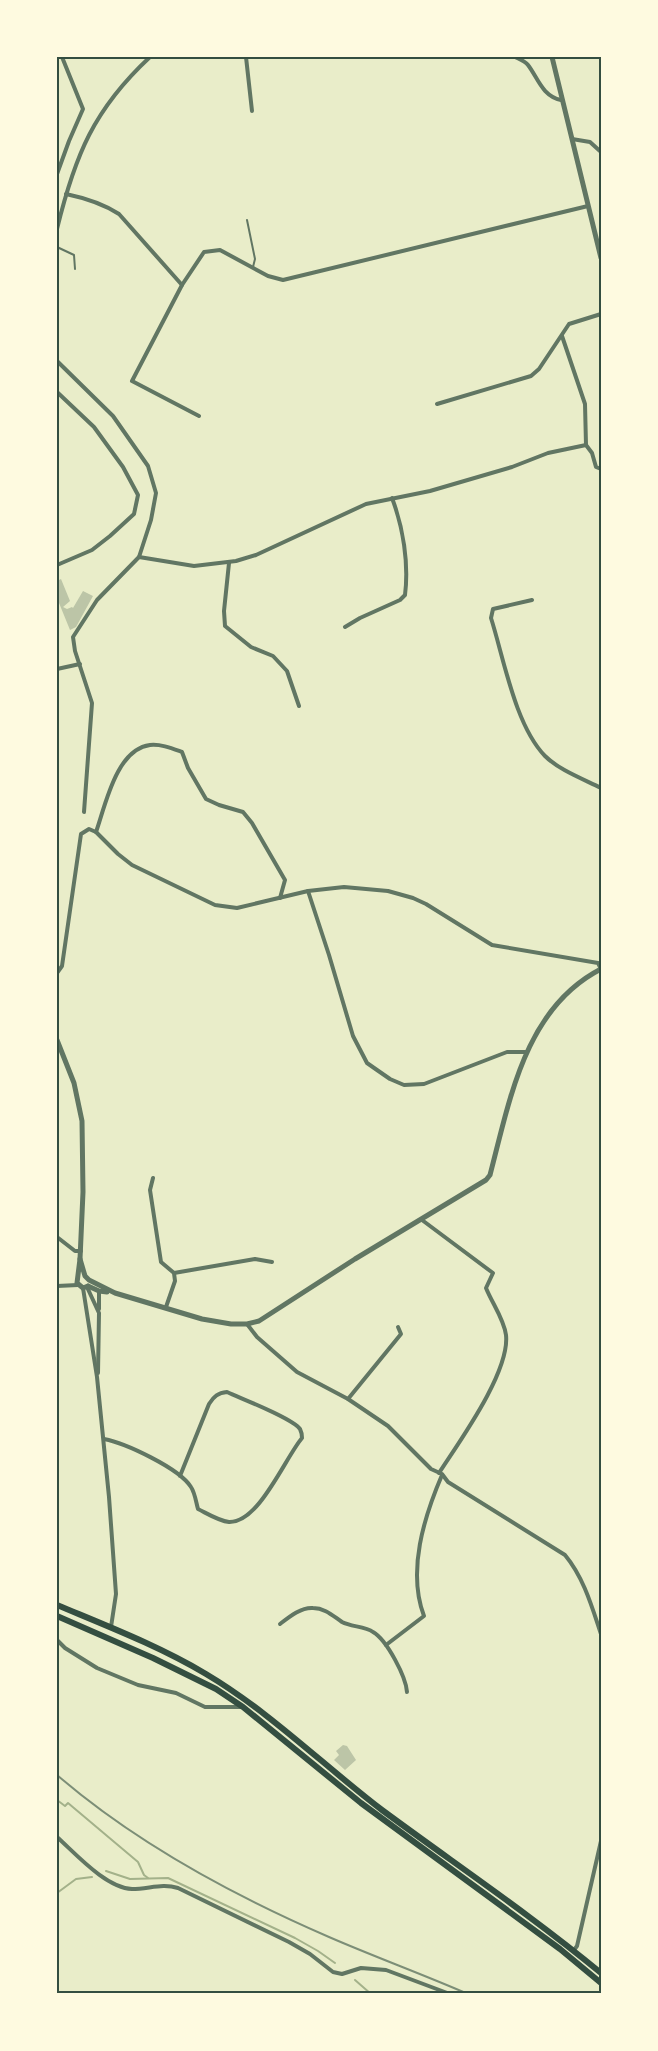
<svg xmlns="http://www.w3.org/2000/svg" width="658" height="2051" viewBox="0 0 658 2051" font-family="Signika,sans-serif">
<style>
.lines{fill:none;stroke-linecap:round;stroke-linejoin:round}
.stream{stroke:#a3b18a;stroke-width:2}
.building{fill:#bcc5a7}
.service{stroke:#617663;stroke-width:2}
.minor{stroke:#617663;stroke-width:4}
.tertiary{stroke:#617663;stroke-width:5}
.primary{stroke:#344e41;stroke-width:6}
.rail{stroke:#7c8e77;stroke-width:2}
.neatline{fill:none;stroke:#344e41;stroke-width:2}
</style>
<rect width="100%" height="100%" fill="#e9edc9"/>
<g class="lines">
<g class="stream">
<polyline points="57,1800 65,1806 68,1803 138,1862 144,1875 148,1878"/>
<polyline points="106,1871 130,1879 168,1878 295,1938 318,1951 335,1963"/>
<polyline points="57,1893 76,1879 92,1877"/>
<polyline points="355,1980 371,1994"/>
</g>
</g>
<g class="building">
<polygon points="61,579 70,601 63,607 67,609 72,607 73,608 83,591 93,596 76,627 70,630 57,598 57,581"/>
<polygon points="343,1745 347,1746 356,1760 345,1770 334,1760 339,1755 336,1751"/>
</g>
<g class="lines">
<g class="service">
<polyline points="247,220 255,259 253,267"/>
<polyline points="57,247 74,255 75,269"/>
</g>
<g class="minor">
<polyline points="246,57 252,111"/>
<path d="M515 57C519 59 525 61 528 65 538 78 542 96 561 100"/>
<polyline points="572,139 590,142 601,152"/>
<polyline points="57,174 69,141 83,109 62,57"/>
<path d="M66 194C85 198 102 203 119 214L182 285"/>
<path d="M57 229C75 155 94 109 150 57"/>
<polyline points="562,336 585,404 586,445"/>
<polyline points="57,361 113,416 148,466 156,493 151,520 139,557 97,600 73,637 75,651 92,703 84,812"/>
<polyline points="57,392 94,427 123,467 138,495 134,514 110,536 92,550 57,565"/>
<polyline points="437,404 531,376 539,369 569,324 601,314"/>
<polyline points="199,416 132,381 182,285 204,252 220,250 268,276 283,280 588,206"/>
<polyline points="586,445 592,453 596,467 601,469"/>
<polyline points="139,557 194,566 236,561 256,555 366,504 430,491 512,467 548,453 586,445"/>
<polyline points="229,563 224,611 225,626 251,647 273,656 287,671 299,706"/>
<path d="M532 600 493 609 491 618C504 659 515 725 545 756 559 770 583 779 601 788"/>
<path d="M345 627 360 618 400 600 405 595C409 563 403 527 392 498"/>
<polyline points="57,669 80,664"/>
<path d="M96 832C105 807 116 749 150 745 161 744 171 748 182 752L188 768 206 799 219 805 243 812 252 823 285 880 280 898"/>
<polyline points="308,891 329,955 353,1036 367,1063 377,1070 390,1079 404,1085 424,1084 507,1052 526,1052"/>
<polyline points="57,973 62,966 81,834 89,829 96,832 118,854 132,865 215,905 237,908 308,891 344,887 388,891 413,898 426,904 492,945 598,963 601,969"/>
<polyline points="153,1178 150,1190 161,1262 174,1273 175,1281 166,1307"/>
<path d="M422 1220 493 1273 486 1288C492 1303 504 1319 506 1335 510 1372 459 1442 439 1473"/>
<polyline points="57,1237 75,1251 81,1251"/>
<polyline points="174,1273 255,1259 272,1262"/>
<polyline points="57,1286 78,1285"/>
<polyline points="87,1287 99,1313 98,1373"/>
<polyline points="83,1288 97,1377 109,1497 116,1594 111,1627"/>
<polyline points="99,1309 99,1291"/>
<path d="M247 1324 257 1337 297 1372 348 1399 388 1426 431 1469 442 1474 448 1482 565 1555C584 1578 592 1607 601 1634"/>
<polyline points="348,1399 401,1334 398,1327"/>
<path d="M104 1439C125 1443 179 1468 191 1487 195 1493 196 1502 198 1509 208 1514 219 1521 229 1522 259 1523 285 1458 302 1438 302 1434 302 1433 300 1429 292 1418 242 1399 227 1392 218 1393 214 1396 209 1404L180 1476"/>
<path d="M280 1624C289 1617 301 1607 313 1608 325 1608 333 1616 342 1622 351 1627 365 1626 373 1632 387 1640 406 1677 407 1692"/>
<polyline points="57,1640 65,1648 97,1668 138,1685 176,1693 205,1707 241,1707"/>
<path d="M386 1645 424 1616C407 1571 424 1517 442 1475"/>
<path d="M57 1837C76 1854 106 1888 132 1889 149 1889 162 1883 178 1888L289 1942 310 1954 333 1972 342 1974 361 1968 386 1970 450 1994"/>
<polyline points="574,1950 577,1946 601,1841"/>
</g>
<g class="tertiary">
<polyline points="552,57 601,258"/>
<polyline points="57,1040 74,1083 82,1121 83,1192 80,1259 77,1283 83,1288 88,1286"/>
<path d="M80 1259 85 1276 89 1280 115 1293 202 1319 231 1324H247L259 1321 355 1259 486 1180 490 1175C510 1099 525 1008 601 969"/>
<polyline points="88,1286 99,1291 107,1292"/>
</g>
<g class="primary">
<path d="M57 1605C107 1626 159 1646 206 1674 270 1712 323 1765 382 1810 455 1864 531 1915 601 1973"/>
<polyline points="57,1616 153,1658 216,1689 243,1707 361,1803 560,1949 601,1983"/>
</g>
<path class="rail" d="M57 1775C137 1844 232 1895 329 1937 375 1957 422 1974 468 1994"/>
</g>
<rect width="658" height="2051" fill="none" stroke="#fefae0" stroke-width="117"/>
<rect x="58" y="58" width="542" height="1934" class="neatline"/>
</svg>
